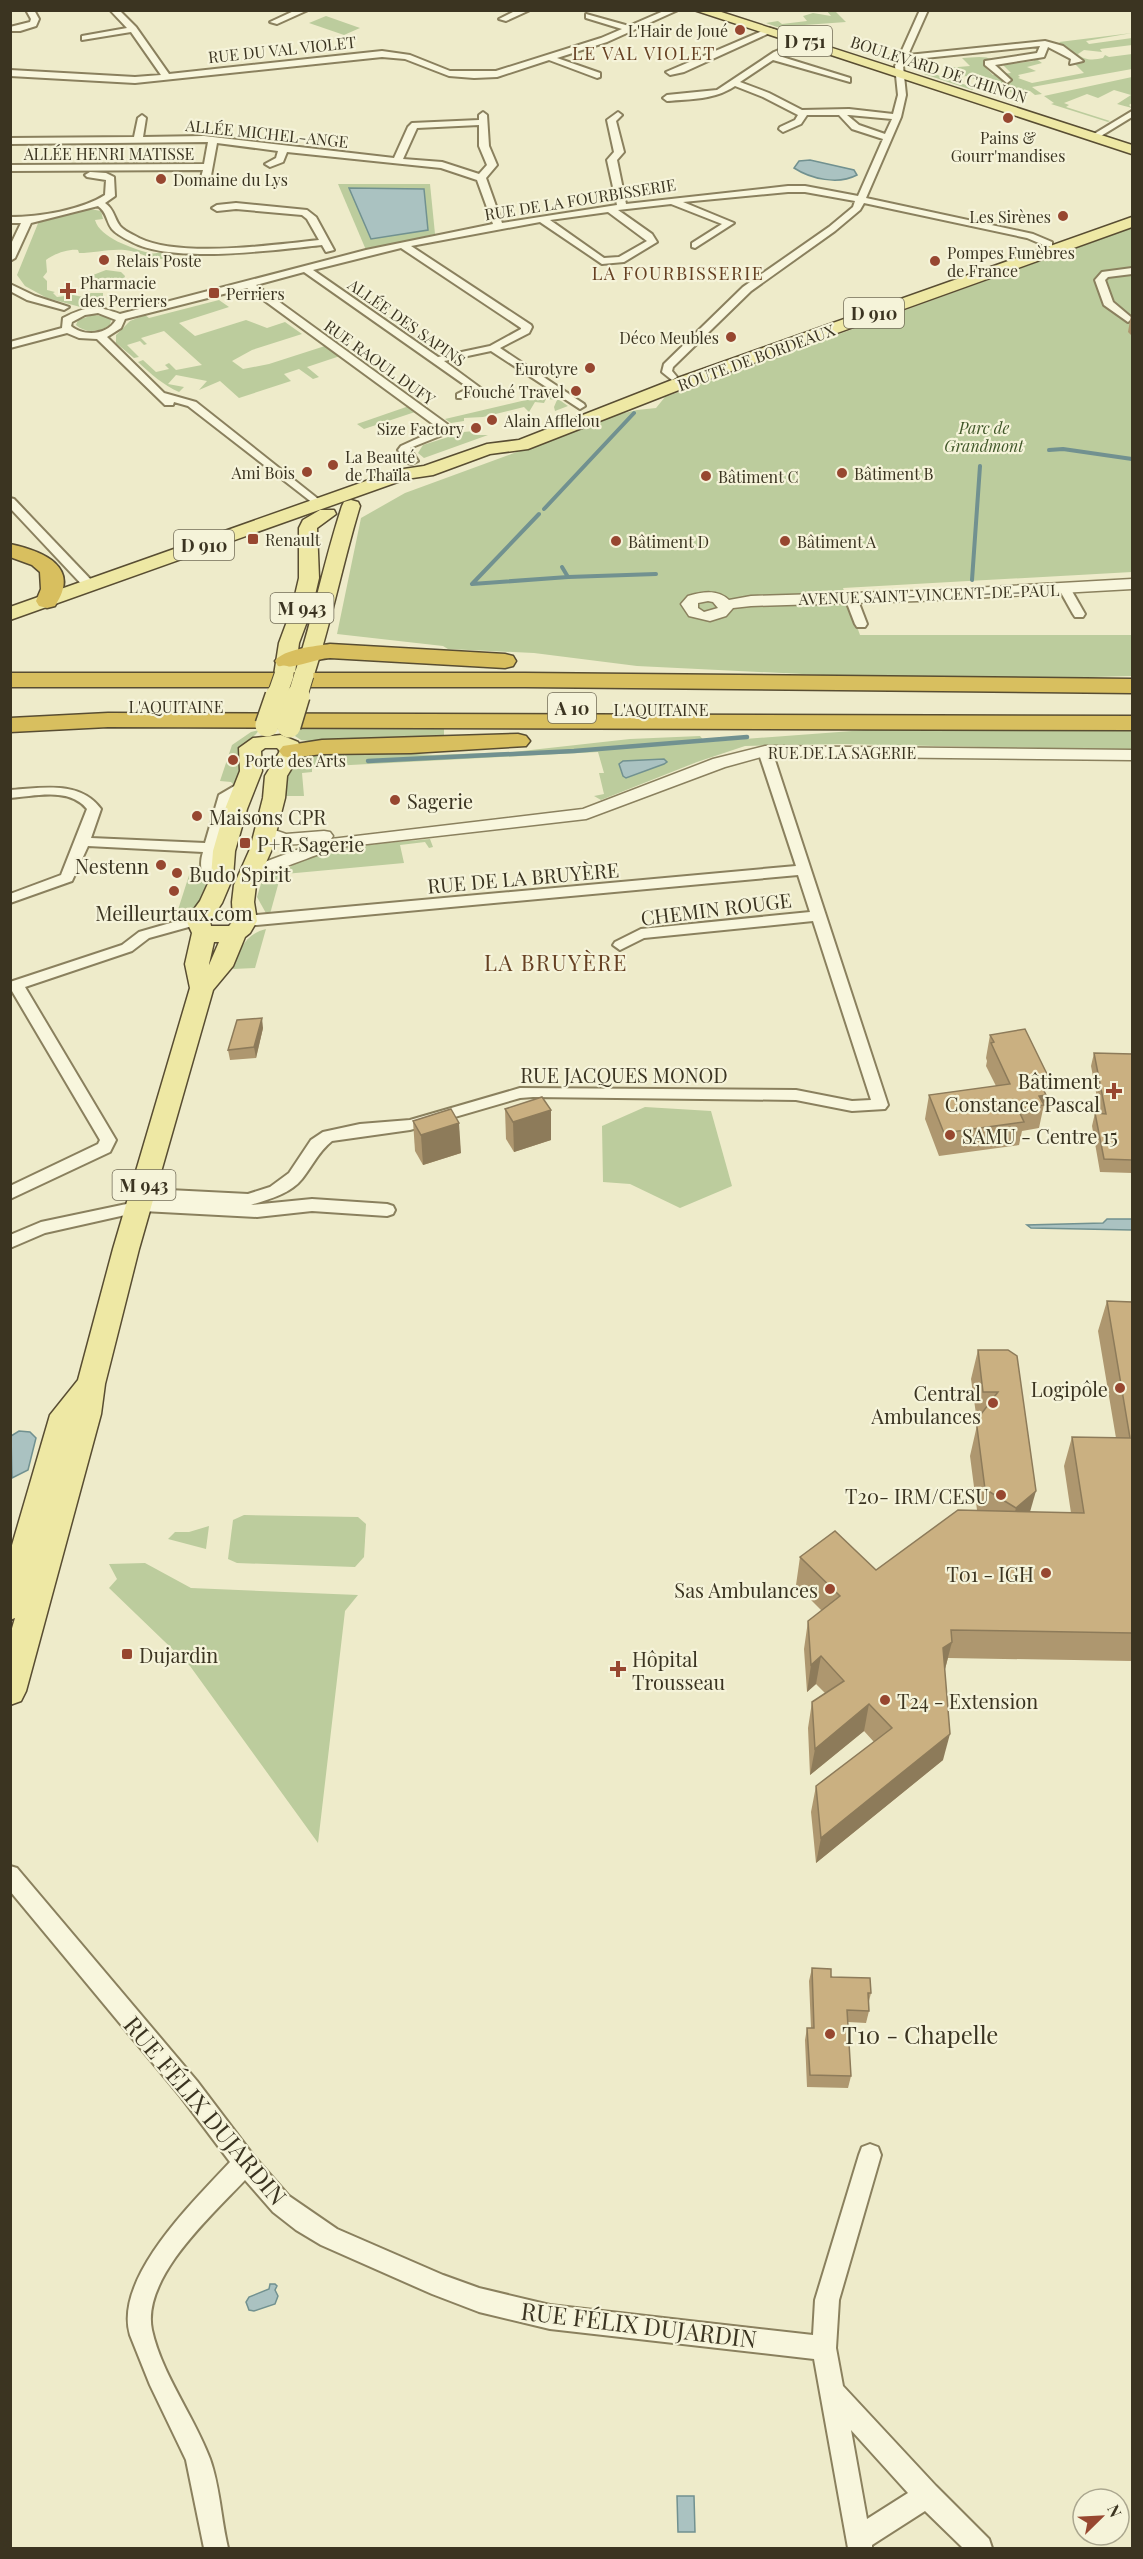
<svg xmlns="http://www.w3.org/2000/svg" width="1143" height="2559" viewBox="0 0 1143 2559" font-family="'Playfair Display',serif">
<style>
.green{fill:#bccc9d}
.water{fill:#aac2c1;stroke:#719190;stroke-width:1.5}
.lines{fill:none;stroke-linecap:round;stroke-linejoin:round}
.stream-far1{stroke:#719190;stroke-width:4}
.stream{stroke:#719190;stroke-width:4.5}
.minor-casing{stroke:#8a805e;stroke-width:4}
.tertiary-casing{stroke:#8a805e;stroke-width:3}
.primary-casing{stroke:#584d32;stroke-width:3}
.motorway-casing{stroke:#584d32;stroke-width:3}
.minor{fill:#f8f6dd;fill-rule:evenodd}
.tertiary{fill:#f8f6dd;fill-rule:evenodd}
.primary{fill:#eee8a4;fill-rule:evenodd}
.motorway{fill:#d8bf5f;fill-rule:evenodd}
.primary-bridge-far1-casing{stroke:#584d32;stroke-width:21;stroke-linecap:butt}
.primary-bridge-casing{stroke:#584d32;stroke-width:26;stroke-linecap:butt}
.primary-bridge-far1{stroke:#eee8a4;stroke-width:19}
.primary-bridge{stroke:#eee8a4;stroke-width:23}
.wall{fill:#ae976f}
.shaded-wall{fill:#8d7b5a}
.building{fill:#cab081;stroke:#8d7b5a;stroke-width:1.5}
.poi-dot{fill:#974730;stroke:#f5f3d9;stroke-width:2}
.labels{text-anchor:middle;dominant-baseline:central;stroke-width:4.5;stroke-linejoin:round;paint-order:stroke}
.far-poi-label{font-size:16px;fill:#3b3421;stroke:#f5f3d9;text-anchor:start}
.far-street-label{font-size:16px;fill:#3b3421;stroke:#f5f3d9}
.far-park-label{font-size:16px;font-style:italic;fill:#405729;stroke:#f5f3d9}
.shield{fill:#f5f3d9;stroke:#736d58;stroke-width:1.5}
.shield-label{font-size:18px;font-weight:bold;fill:#3b3421}
.far-quarter-label{font-size:18px;letter-spacing:1.5px;fill:#664022;stroke:#f5f3d9}
.poi-label{font-size:20px;fill:#3b3421;stroke:#f5f3d9;text-anchor:start}
.street-label{font-size:20px;fill:#3b3421;stroke:#f5f3d9}
.quarter-label{font-size:22px;letter-spacing:1.5px;fill:#664022;stroke:#f5f3d9}
.near-poi-label{font-size:24px;fill:#3b3421;stroke:#f5f3d9;text-anchor:start}
.near-street-label{font-size:24px;fill:#3b3421;stroke:#f5f3d9}
</style>
<rect width="100%" height="100%" fill="#eeebca"/>
<g class="green">
<polygon points="827,11 858,11 836,12 846,22 777,27 766,23 778,21 782,24 807,21 803,16 813,13 831,16"/>
<polygon points="326,16 360,28 344,35 309,23"/>
<path d="M1132 33 1086 41 1089 44 1132 38V45L1100 49 1102 52 1084 50 1078 54C1084 61 1095 60 1103 58L1105 55 1109 57 1132 54V69L1032 87 1042 94 1035 95 1030 91 1014 94 999 86 965 76 954 81 975 88 972 90 924 74 929 72 948 79 956 73 946 68 970 66 962 58C971 58 985 55 992 60L985 61 991 67 986 68 993 75 1011 73 1003 65 1034 61 1032 58H1035L1042 63 1027 67 1036 71 1018 75 1020 77 1018 78 1032 83 1084 73 1074 63 1084 62 1059 42Z"/>
<polygon points="1132,77 1132,103 1129,105 1132,108 1117,104 1131,95 1114,90 1098,98 1087,94 1064,103 1069,105 1066,107 1110,121 1108,122 1051,104 1054,103 1044,96"/>
<polygon points="338,184 430,184 435,234 366,250"/>
<path d="M85 208 101 211 103 219 95 220C100 238 132 248 149 253 157 255 164 249 171 255 160 265 144 254 131 251 115 247 96 253 79 253L78 250C68 249 54 254 46 260L47 272 43 277 47 281V290L55 292 53 293 57 297 73 295 83 297 91 293H103V300L84 308 47 298 25 286 17 275 39 221Z"/>
<polygon points="1132,228 1132,572 843,588 860,635 1132,635 1132,676 1017,679 844,676 637,666 534,653 448,649 443,646 337,634 361,518 405,493 620,414 637,410 656,408 665,397"/>
<path d="M106 270 121 272 125 276 124 279C114 286 101 287 92 280L93 275Z"/>
<path d="M219 300 229 307 179 323 195 336 246 320 267 328 285 322 302 334 252 350 232 361 243 369 269 364 325 346 340 356 307 367 319 377 313 379 299 369 284 374 291 381 239 398 220 381 199 390 207 381 176 375 168 384 184 387 179 392C163 385 151 374 138 362L143 360 156 372 169 369 165 365 169 363 176 370 202 365 164 331 141 338 147 344 144 345 140 341 127 345 139 357 134 358 116 343V335L130 321 145 315 149 318Z"/>
<path d="M93 315 104 316 111 320 110 325C100 332 86 334 76 325L78 320Z"/>
<polygon points="551,394 568,406 555,411 554,407 557,400 546,399 544,403 535,402 529,412 524,407 483,417 464,418 464,421 451,423 445,419"/>
<polygon points="409,406 415,412 364,429 357,424"/>
<polygon points="483,430 477,433 477,435 488,435 424,458 418,453 423,445 464,432"/>
<polygon points="299,726 444,729 444,737 318,742 301,740 295,736"/>
<polygon points="1132,727 1132,750 842,744 745,746 697,762 601,800 594,796 604,794 599,773 604,773 598,752 312,767 312,772 302,773 304,796 284,796 285,784 293,766 297,760 307,755 350,750 433,755 513,752 630,739 700,736 705,742 879,729"/>
<path d="M259 730C255 737 249 739 244 745 235 753 243 769 246 779L234 785 231 782 220 781 232 745 251 732Z"/>
<path d="M430 839 433 847 429 848 425 842 400 845 404 863 285 874C297 847 402 842 430 839Z"/>
<polygon points="201,865 202,872 210,886 205,903 190,913 177,918 176,916 192,866"/>
<polygon points="273,871 279,871 281,874 270,914 267,915 257,897 263,877"/>
<path d="M266 929 255 968 233 969C239 950 245 934 266 929Z"/>
<polygon points="645,1107 711,1111 732,1186 680,1208 630,1184 603,1182 602,1126"/>
<polygon points="244,1515 358,1517 366,1524 364,1557 355,1567 237,1563 228,1559 233,1520"/>
<polygon points="209,1526 206,1549 168,1539 175,1532 189,1532"/>
<polygon points="145,1563 191,1588 358,1595 345,1611 318,1843 190,1666 109,1588 117,1579 109,1564"/>
</g>
<g class="water">
<path d="M810 160 854 170 857 175C838 185 811 179 794 168L799 161Z"/>
<polygon points="349,188 424,189 428,230 371,239"/>
<polygon points="664,759 667,762 664,764 626,778 623,776 619,764 623,761"/>
<polygon points="1107,1219 1132,1219 1132,1230 1031,1228 1027,1225 1103,1223"/>
<polygon points="19,1431 30,1432 36,1438 28,1470 12,1478 11,1436"/>
<polygon points="270,2284 275,2284 277,2286 275,2290 278,2296 275,2304 254,2311 249,2310 246,2302 249,2297 269,2289"/>
<polygon points="677,2496 694,2496 695,2532 678,2532"/>
</g>
<g class="lines">
<g class="stream-far1">
<polyline points="1049,450 1063,449 1132,459"/>
<polyline points="544,509 634,413"/>
<polyline points="539,514 472,584 568,577"/>
<polyline points="562,567 568,577 656,574"/>
<polyline points="972,580 980,466"/>
</g>
<polyline class="stream" points="368,761 574,751 747,737"/>
<defs>
<g id="minor">
<polygon points="26,10 34,10 39,19 36,26 20,31 10,31 10,27 30,22 31,19"/>
<polygon points="110,10 119,10 136,27 169,74 382,51 410,55 450,71 496,71 601,38 622,29 586,18 586,14 629,26 666,10 678,10 607,42 557,58 600,73 600,77 597,78 549,60 497,77 474,78 449,76 405,59 382,57 135,83 10,76 10,70 135,77 161,75 131,32 82,40 82,36 127,28"/>
<polygon points="296,10 308,10 277,24 270,22"/>
<polygon points="517,10 530,10 506,21 499,19"/>
<path d="M920 10H928L908 55 1045 41 1063 46 1083 61 1070 64 1071 59 1048 47 1044 57 995 65 1011 80 1007 83 985 65V61L1037 53 1040 46 906 60 903 66 906 95 901 117 866 198 1033 234 1052 242V246H1046L1027 238 864 203 860 210 835 231 751 291 673 367 672 371 677 377 672 380 662 372 664 364 743 287 829 227 853 207 855 201 805 192H788L683 202 734 223 695 248 692 247V243L722 224 671 204 618 210 652 234 657 242 624 262 602 264 540 222 411 246 531 325 532 327 529 333 500 348 584 404 585 406 580 409 491 351 444 361 482 389 465 398H457V394L469 388 304 272 256 285 447 424 448 426 445 434 410 448 418 461 412 464 408 463 398 450 401 446 436 430 437 427 247 288 125 319 121 328 107 337 164 393 196 402 322 502V506L318 507 188 406 174 402 173 405H165L97 339 79 338 67 333 10 348V342L62 328 63 318C86 306 96 305 120 314L366 250 493 224 477 180 441 168 287 152 283 162 270 167 265 164 276 158 278 151 217 143 210 181 205 184 200 181 203 170 10 171V165L204 164 208 142 10 144V138L134 137 138 118 142 115 146 118 143 137 204 136 394 158 408 127 412 123 479 120V115L483 112 487 115 489 146 497 165 486 178 502 223 617 205 607 160 614 152 607 120 618 112 622 115 616 121 624 152 617 160 626 204 788 186H805L858 196 883 139 852 129 839 115H807L801 124 783 132 779 129 780 127 795 120 798 115 763 97 735 86C714 100 691 99 667 101L663 98 667 95 717 90 774 52 800 41 804 43 803 45 779 56 850 78V82L773 60 740 82 769 93 802 110 849 109 893 114 898 95 895 66ZM847 115H849L892 119 885 134 859 125ZM479 125V146L487 165 479 174 442 162 403 159 417 128ZM608 212 647 241 619 257 604 258 550 220ZM401 248 521 328V329L490 346 438 357 313 270ZM98 313 116 320C107 335 84 337 71 326L72 322 85 315Z"/>
<polygon points="769,28 776,30 684,72 670,75 666,72"/>
<polygon points="1132,111 1132,117 1096,139 1089,137"/>
<path d="M90 172 106 173 114 177 115 196 105 203C114 209 114 218 120 226 124 231 134 235 139 238 179 258 274 245 319 240L307 219 302 215 236 209 217 211 212 208 217 205 236 203 307 210 316 217 334 250 326 252 322 245C274 250 173 264 132 242 126 239 116 234 112 229 106 221 107 212 98 206L31 223 15 258 10 261V246L21 223H10V217C39 217 82 210 105 195L106 180 87 177 85 175Z"/>
<polygon points="1132,268 1132,274 1108,277 1105,280 1113,302 1132,318 1128,322 1104,305 1095,280 1102,272"/>
<polygon points="10,284 35,296 69,307 64,310 27,300 10,291"/>
<polygon points="10,498 14,499 94,583 94,589 86,589 10,508"/>
<polygon points="1065,585 1069,586 1085,614 1083,617 1075,617 1073,614 1059,589"/>
<polygon points="851,594 857,598 867,624 865,627 857,627 855,624 845,598"/>
<path d="M765 747 772 751 888 1105 885 1109 852 1111 796 1100 533 1097 520 1098 410 1130 332 1141C319 1151 313 1165 302 1179 290 1194 269 1199 251 1205L312 1199 387 1204 393 1206 395 1210 393 1214 387 1216 312 1211 257 1217 143 1211 45 1233 10 1248V1235L41 1222 136 1202 169 1190 248 1194 270 1187 289 1173 311 1140 323 1132 360 1124 410 1120 520 1088 796 1090 852 1101 871 1100 813 921 644 938 620 950 613 945 615 942 641 929 810 912 798 875 245 926 238 921 245 916 796 866 758 751Z"/>
<path d="M248 778 255 782 232 797 214 862 218 877 226 887 224 890H214C203 878 198 868 203 852L88 846 72 881 10 903V894L61 875 87 809C70 787 35 796 10 798V790C42 788 80 780 101 809L91 838 205 843 219 795Z"/>
<polygon points="198,915 205,920 203,923 149,938 132,951 25,987 116,1140 110,1152 10,1199 10,1186 98,1144 100,1140 12,991 10,992 10,982 122,945 139,932"/>
<path d="M10 1866 17 1868 197 2081 253 2155 289 2196 337 2229 443 2275 479 2288 550 2305 813 2335 815 2300 859 2155 862 2147 870 2144 878 2147 881 2155 839 2300 836 2348 843 2386 936 2486 989 2539 992 2548H963L925 2511 872 2545V2548H848L814 2359 550 2329 479 2312 432 2294 321 2245 296 2230 273 2212 245 2180C213 2214 141 2278 152 2330 162 2375 194 2416 210 2459 220 2487 221 2519 228 2548H204L186 2460 150 2385 130 2335C113 2278 195 2200 230 2162L181 2097 10 1891ZM851 2430 908 2493 867 2519Z"/>
</g>
<g id="tertiary">
<path d="M1132 579V589L918 601 751 606 733 608 726 616 710 621 689 616 681 604 688 596C703 592 717 589 729 600L751 596 918 591ZM708 601 713 602 718 608 704 612 698 608V603Z"/>
<path d="M765 746 1132 750V760L765 756 725 767 586 819 341 847C319 852 256 881 243 878L240 874 243 870 318 842C298 844 271 850 257 832L260 828 266 827 286 834 324 831 330 832 333 836 331 839 583 809 713 759Z"/>
</g>
<g id="primary">
<polygon points="694,10 715,10 1132,145 1132,154"/>
<polygon points="1132,217 1132,227 684,388 528,449 490,454 433,475 406,479 10,620 10,607 397,470 424,466 487,444 519,440 672,380"/>
<path d="M351 500 358 502 360 506C343 562 332 619 314 675L311 679H297L294 675 291 679H277L274 675 279 643 292 608 299 578V528L303 520 320 510H334L336 514 317 528 319 578 312 608 299 643 295 673C313 618 324 561 342 506L344 502Z"/>
<path d="M281 735 298 742 302 751 287 776 285 798 272 849 256 885 254 902 257 921 250 933 245 937 233 966 213 990 139 1249 105 1384 101 1414 26 1691 21 1701 10 1705V1635L15 1618 10 1620V1552L50 1415 78 1380 113 1249 190 988 185 964 192 933 186 920 200 901 211 877 213 851 225 809 240 771 239 748 253 738ZM265 748H277L280 751 265 776 263 798 250 849 234 885 232 902 233 921 229 926H211L210 921 222 903 233 877 235 851 247 809 262 771 261 751ZM214 942H219L209 965V964Z"/>
</g>
<g id="motorway">
<path d="M10 544C42 551 82 566 55 606L47 608 39 606 36 601 41 589 40 572 32 565 10 557Z"/>
<path d="M330 644 505 654 513 656 516 661 513 666 505 668 330 658C313 659 294 670 278 666L275 661C283 649 316 646 330 644Z"/>
<polygon points="10,673 525,673 1132,679 1132,693 525,687 10,687"/>
<polygon points="108,713 1132,716 1132,730 108,727 10,732 10,718"/>
<polygon points="518,734 526,736 530,741 526,746 411,753 322,754 291,758 283,756 279,751 283,746 322,740"/>
</g>
</defs>
<use href="#minor" class="minor-casing"/>
<use href="#tertiary" class="tertiary-casing"/>
<use href="#primary" class="primary-casing"/>
<use href="#motorway" class="motorway-casing"/>
<use href="#minor" class="minor"/>
<use href="#tertiary" class="tertiary"/>
<use href="#primary" class="primary"/>
<use href="#motorway" class="motorway"/>
<defs>
<g id="primary-bridge-far1">
<polyline points="276,698 284,675"/>
<polyline points="297,698 304,675"/>
</g>
<g id="primary-bridge">
<polyline points="267,725 277,696"/>
<polyline points="289,726 298,696"/>
</g>
</defs>
<use href="#primary-bridge-far1" class="primary-bridge-far1-casing"/>
<use href="#primary-bridge" class="primary-bridge-casing"/>
<use href="#primary-bridge-far1" class="primary-bridge-far1"/>
<use href="#primary-bridge" class="primary-bridge"/>
</g>
<g class="wall">
<polygon points="1132,309 1132,336 1128,332"/>
<polygon points="263,1028 256,1058 230,1060 228,1050"/>
<polygon points="990,1035 1048,1076 1044,1092 1046,1095 1039,1128 1022,1131 1019,1145 939,1156 925,1119 929,1095 996,1086 986,1066 987,1061 986,1058"/>
<polygon points="1094,1053 1132,1054 1132,1173 1100,1172 1092,1126 1095,1113 1100,1113 1091,1066"/>
<polygon points="505,1109 551,1110 551,1140 514,1152 506,1139"/>
<polygon points="413,1121 461,1153 423,1165 415,1151"/>
<polygon points="1107,1301 1132,1302 1132,1661 948,1658 945,1669 943,1760 816,1863 811,1812 816,1786 874,1742 864,1731 810,1775 808,1728 812,1702 825,1693 816,1684 807,1692 804,1649 808,1621 822,1611 796,1585 800,1557 876,1570 977,1510 970,1456 978,1421 977,1421 971,1379 978,1350 1008,1350 1030,1512 1071,1513 1064,1466 1072,1437 1116,1438 1098,1331"/>
<polygon points="812,1968 871,1993 869,2001 869,2011 866,2023 848,2022 851,2076 848,2088 807,2087 805,2040 807,2028 811,2028 809,1981"/>
</g>
<g class="shaded-wall">
<polygon points="262,1018 263,1028 256,1058 254,1047"/>
<polygon points="1046,1095 1044,1105 1039,1096"/>
<polygon points="551,1110 551,1140 514,1152 513,1122"/>
<polygon points="459,1123 461,1153 423,1165 421,1135"/>
<polygon points="1036,1491 1028,1519 1008,1537 1016,1508"/>
<polygon points="952,1642 945,1669 943,1648"/>
<polygon points="821,1656 816,1684 807,1692 811,1665"/>
<polygon points="869,1704 864,1731 810,1775 815,1749"/>
<polygon points="950,1734 943,1760 816,1863 821,1838"/>
</g>
<g class="building">
<polygon points="262,1018 254,1047 228,1050 237,1020"/>
<polygon points="1025,1029 1048,1076 1037,1077 1046,1095 1039,1096 1044,1105 1018,1109 1024,1122 944,1133 929,1095 1010,1084 991,1043 994,1042 990,1035"/>
<polygon points="1094,1053 1132,1054 1132,1160 1104,1159 1095,1113 1106,1114"/>
<polygon points="542,1097 551,1110 513,1122 505,1109"/>
<polygon points="451,1109 459,1123 421,1135 413,1121"/>
<polygon points="1107,1301 1132,1302 1132,1633 951,1630 952,1642 943,1648 950,1734 821,1838 816,1786 892,1728 869,1704 815,1749 812,1702 844,1681 821,1656 811,1665 808,1621 840,1596 800,1557 835,1531 876,1570 958,1510 1084,1513 1072,1437 1130,1438"/>
<polygon points="978,1350 1008,1350 1017,1356 1036,1491 1016,1508 985,1489 977,1427 978,1418 998,1392 983,1392"/>
<polygon points="812,1968 831,1969 831,1977 870,1978 871,1993 868,1993 869,2011 847,2010 851,2076 810,2075 807,2028 814,2028"/>
</g>
<g class="poi-dot">
<circle cx="740" cy="30" r="6"/>
<circle cx="1008" cy="118" r="6"/>
<circle cx="161" cy="179" r="6"/>
<circle cx="1063" cy="216" r="6"/>
<circle cx="104" cy="260" r="6"/>
<circle cx="935" cy="261" r="6"/>
<path d="M65 282h6v6h6v6h-6v6h-6v-6h-6v-6h6z"/>
<rect x="208" y="287" width="12" height="12" rx="3"/>
<circle cx="731" cy="337" r="6"/>
<circle cx="590" cy="368" r="6"/>
<circle cx="576" cy="391" r="6"/>
<circle cx="492" cy="420" r="6"/>
<circle cx="476" cy="428" r="6"/>
<circle cx="333" cy="465" r="6"/>
<circle cx="307" cy="472" r="6"/>
<circle cx="842" cy="473" r="6"/>
<circle cx="706" cy="476" r="6"/>
<rect x="247" y="533" width="12" height="12" rx="3"/>
<circle cx="616" cy="541" r="6"/>
<circle cx="785" cy="541" r="6"/>
<circle cx="233" cy="760" r="6"/>
<circle cx="395" cy="800" r="6"/>
<circle cx="197" cy="816" r="6"/>
<rect x="239" y="837" width="12" height="12" rx="3"/>
<circle cx="161" cy="865" r="6"/>
<circle cx="177" cy="873" r="6"/>
<circle cx="174" cy="891" r="6"/>
<path d="M1111 1082h6v6h6v6h-6v6h-6v-6h-6v-6h6z"/>
<circle cx="950" cy="1135" r="6"/>
<circle cx="1120" cy="1388" r="6"/>
<circle cx="993" cy="1403" r="6"/>
<circle cx="1001" cy="1495" r="6"/>
<circle cx="1046" cy="1573" r="6"/>
<circle cx="830" cy="1589" r="6"/>
<rect x="121" y="1648" width="12" height="12" rx="3"/>
<path d="M615 1660h6v6h6v6h-6v6h-6v-6h-6v-6h6z"/>
<circle cx="885" cy="1700" r="6"/>
<circle cx="830" cy="2034" r="6"/>
</g>
<g class="labels">
<g class="far-poi-label">
<text x="728" y="30" text-anchor="end">L'Hair de Joué</text>
<text x="1008" y="137" text-anchor="middle">Pains &amp;<tspan x="1008" dy="18">Gourr'mandises</tspan></text>
<text x="173" y="179">Domaine du Lys</text>
<text x="1051" y="216" text-anchor="end">Les Sirènes</text>
<text x="947" y="252">Pompes Funèbres<tspan x="947" dy="18">de France</tspan></text>
<text x="116" y="260">Relais Poste</text>
<text x="80" y="282">Pharmacie<tspan x="80" dy="18">des Perriers</tspan></text>
<text x="226" y="293">Perriers</text>
<text x="719" y="337" text-anchor="end">Déco Meubles</text>
<text x="578" y="368" text-anchor="end">Eurotyre</text>
<text x="564" y="391" text-anchor="end">Fouché Travel</text>
<text x="504" y="420">Alain Afflelou</text>
<text x="464" y="428" text-anchor="end">Size Factory</text>
<text x="345" y="456">La Beauté<tspan x="345" dy="18">de Thaïla</tspan></text>
<text x="295" y="472" text-anchor="end">Ami Bois</text>
<text x="854" y="473">Bâtiment B</text>
<text x="718" y="476">Bâtiment C</text>
<text x="265" y="539">Renault</text>
<text x="628" y="541">Bâtiment D</text>
<text x="797" y="541">Bâtiment A</text>
<text x="245" y="760">Porte des Arts</text>
</g>
<g class="far-street-label">
<text transform="translate(282 49) rotate(-6)">RUE DU VAL VIOLET</text>
<text transform="translate(939 69) rotate(18)">BOULEVARD DE CHINON</text>
<text transform="translate(267 133) rotate(6)">ALLÉE MICHEL-ANGE</text>
<text x="109" y="153">ALLÉE HENRI MATISSE</text>
<text transform="translate(580 199) rotate(-9)">RUE DE LA FOURBISSERIE</text>
<text transform="translate(407 322) rotate(35)">ALLÉE DES SAPINS</text>
<text transform="translate(756 357) rotate(-20)">ROUTE DE BORDEAUX</text>
<text transform="translate(380 362) rotate(36)">RUE RAOUL DUFY</text>
<text transform="translate(929 594) rotate(-2)">AVENUE SAINT-VINCENT-DE-PAUL</text>
<text x="176" y="706">L'AQUITAINE</text>
<text x="661" y="709">L'AQUITAINE</text>
<text x="842" y="752">RUE DE LA SAGERIE</text>
</g>
<g class="far-park-label">
<text x="984" y="427">Parc de<tspan x="984" dy="18">Grandmont</tspan></text>
</g>
<g class="shield">
<rect x="778" y="26" width="54" height="30" rx="4.5"/>
<rect x="844" y="298" width="60" height="30" rx="4.5"/>
<rect x="174" y="530" width="60" height="30" rx="4.5"/>
<rect x="270.5" y="593" width="63" height="30" rx="4.5"/>
<rect x="548" y="693" width="48" height="30" rx="4.5"/>
<rect x="112.5" y="1170" width="63" height="30" rx="4.5"/>
</g>
<g class="shield-label">
<text x="805" y="41">D 751</text>
<text x="874" y="313">D 910</text>
<text x="204" y="545">D 910</text>
<text x="302" y="608">M 943</text>
<text x="572" y="708">A 10</text>
<text x="144" y="1185">M 943</text>
</g>
<g class="far-quarter-label">
<text x="644" y="53">LE VAL VIOLET</text>
<text x="678" y="273">LA FOURBISSERIE</text>
</g>
<g class="poi-label">
<text x="407" y="800">Sagerie</text>
<text x="209" y="816">Maisons CPR</text>
<text x="257" y="843">P+R Sagerie</text>
<text x="149" y="865" text-anchor="end">Nestenn</text>
<text x="189" y="873">Budo Spirit</text>
<text x="174" y="912" text-anchor="middle">Meilleurtaux.com</text>
<text x="1100" y="1080" text-anchor="end">Bâtiment<tspan x="1100" dy="23">Constance Pascal</tspan></text>
<text x="962" y="1135">SAMU - Centre 15</text>
<text x="1108" y="1388" text-anchor="end">Logipôle</text>
<text x="981" y="1392" text-anchor="end">Central<tspan x="981" dy="23">Ambulances</tspan></text>
<text x="989" y="1495" text-anchor="end">T20- IRM/CESU</text>
<text x="1034" y="1573" text-anchor="end">T01 - IGH</text>
<text x="818" y="1589" text-anchor="end">Sas Ambulances</text>
<text x="139" y="1654">Dujardin</text>
<text x="632" y="1658">Hôpital<tspan x="632" dy="23">Trousseau</tspan></text>
<text x="897" y="1700">T24 - Extension</text>
</g>
<g class="street-label">
<text transform="translate(523 877) rotate(-5)">RUE DE LA BRUYÈRE</text>
<text transform="translate(716 908) rotate(-7)">CHEMIN ROUGE</text>
<text x="624" y="1074">RUE JACQUES MONOD</text>
</g>
<g class="quarter-label">
<text x="556" y="962">LA BRUYÈRE</text>
</g>
<g class="near-poi-label">
<text x="842" y="2034">T10 - Chapelle</text>
</g>
<g class="near-street-label">
<text transform="translate(206 2110) rotate(50)">RUE FÉLIX DUJARDIN</text>
<text transform="translate(639 2324) rotate(7)">RUE FÉLIX DUJARDIN</text>
</g>
</g>
<rect width="1143" height="2559" fill="none" stroke="#3b3421" stroke-width="24"/>
<g transform="translate(1101 2517) rotate(66)"><circle r="28" fill="#f5f3d9" stroke="#aba78f" stroke-width="1.5"/>
<path d="M0-4.5L10 22L0 15L-10 22Z" fill="#974730"/>
<text y="-9" font-size="16" font-weight="bold" text-anchor="middle" fill="#3b3421">N</text>
</g>
</svg>
